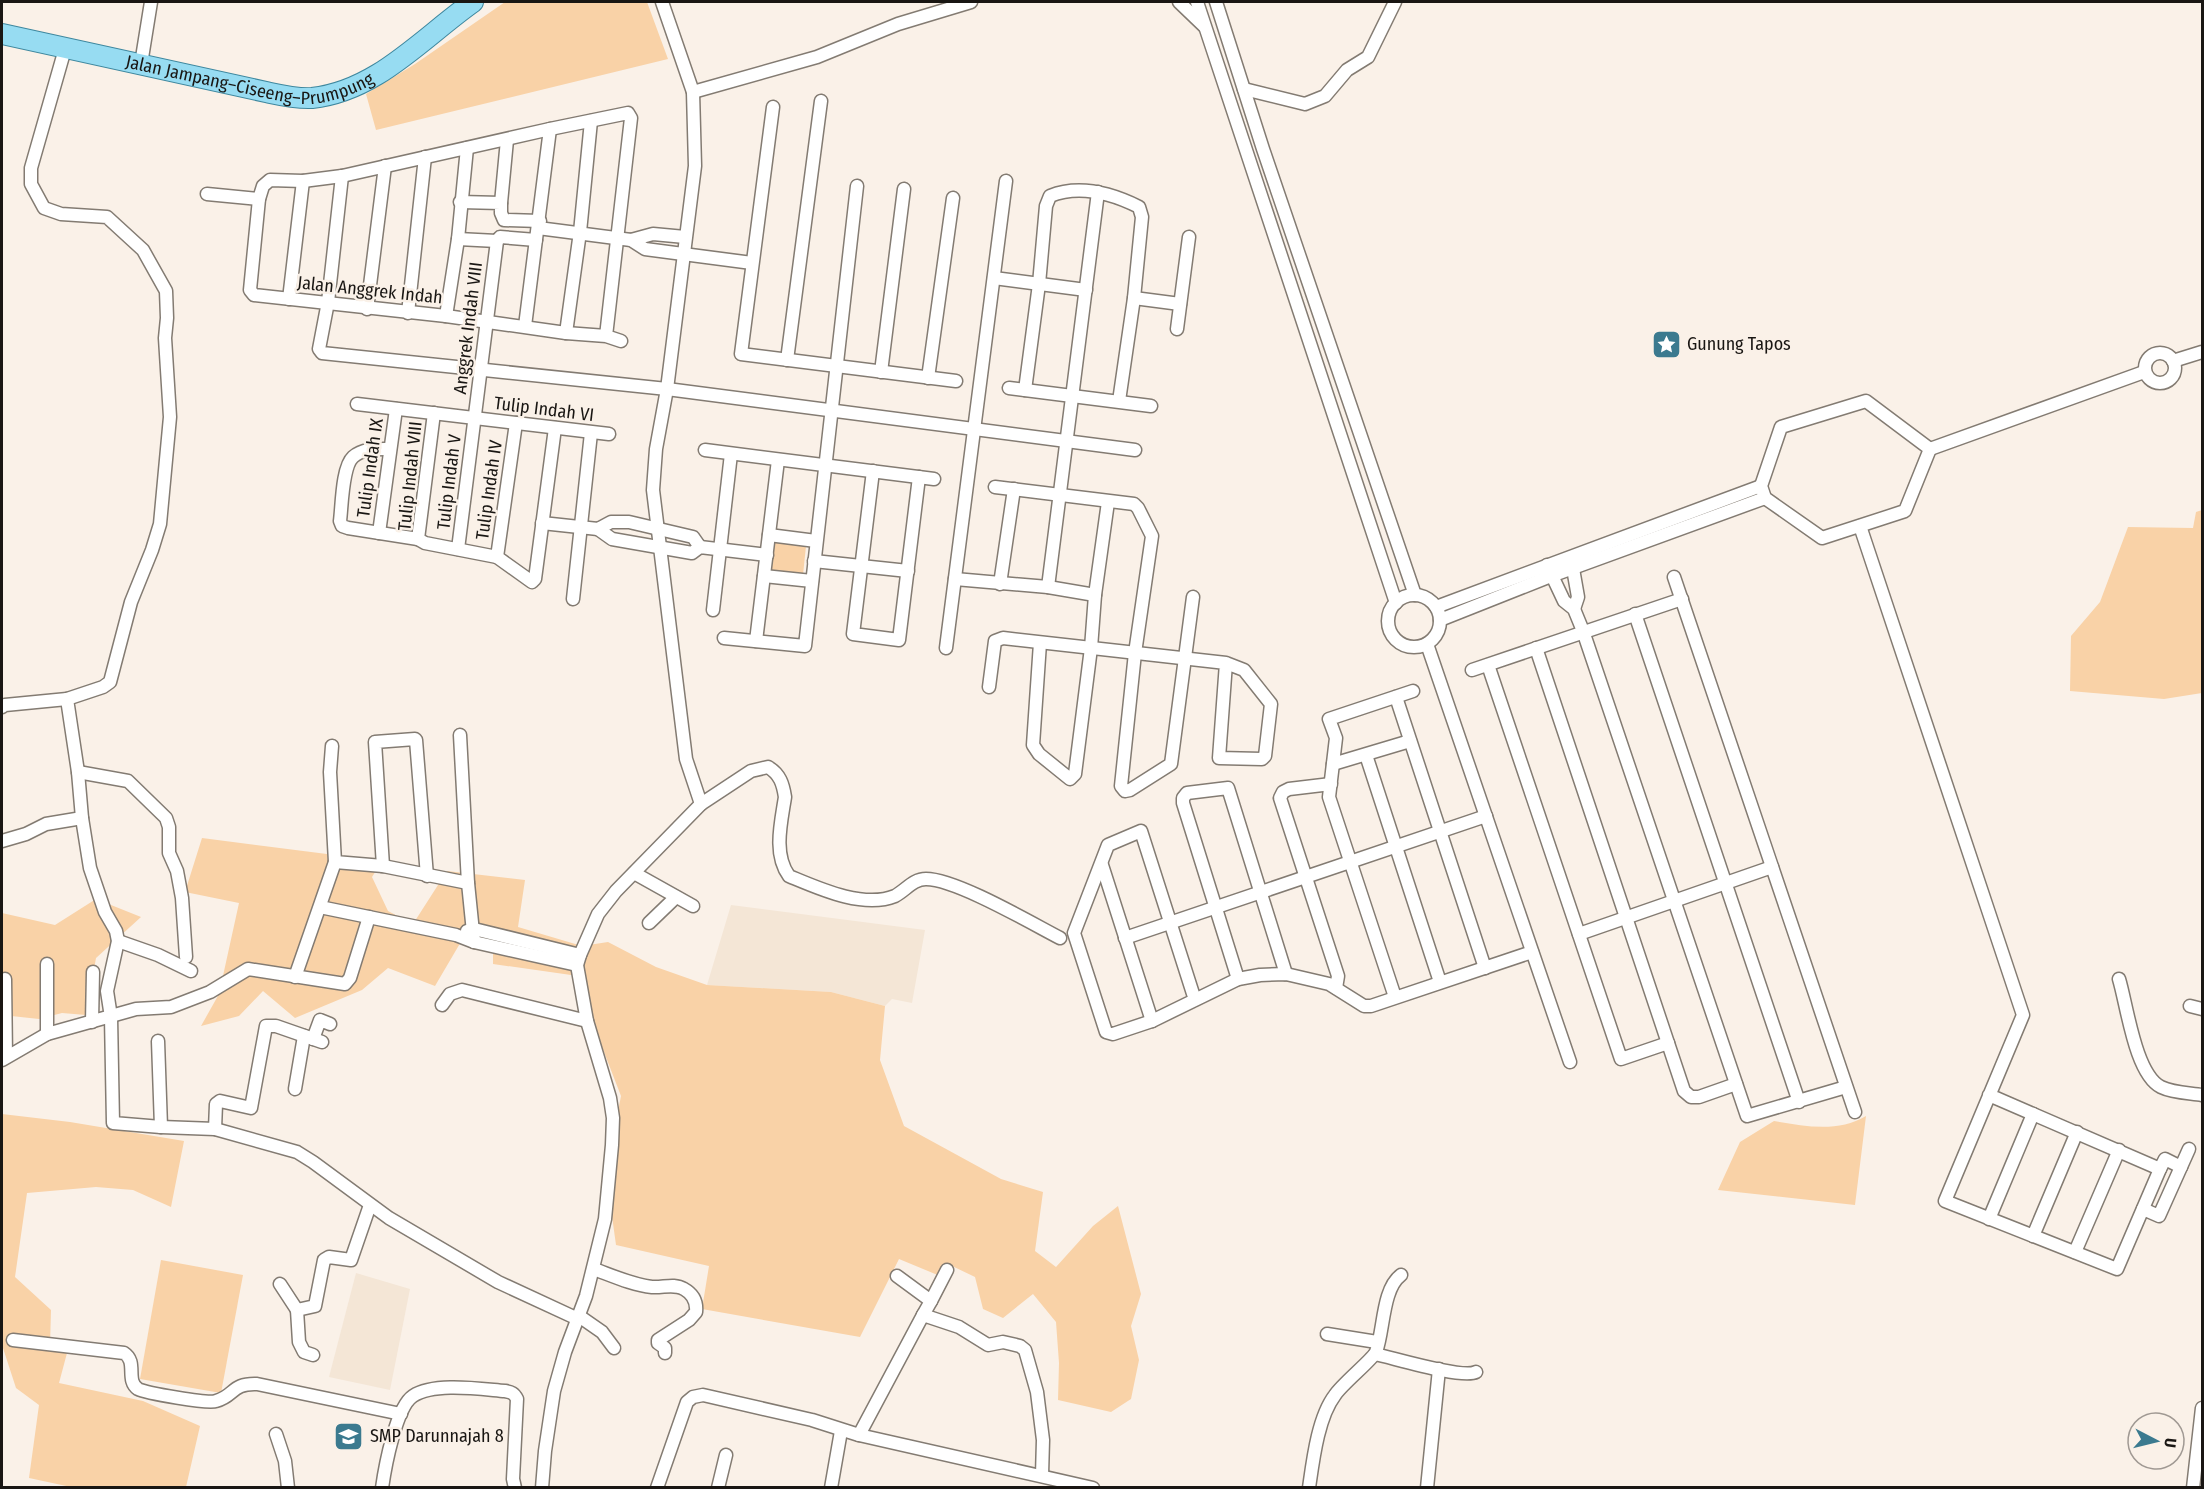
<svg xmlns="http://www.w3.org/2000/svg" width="2204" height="1489" viewBox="0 0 2204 1489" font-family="'Fira Sans Condensed',sans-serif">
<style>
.built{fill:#f4e6d6}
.green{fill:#f9d2a7}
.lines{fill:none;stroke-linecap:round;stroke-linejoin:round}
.minor-casing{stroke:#837b72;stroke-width:15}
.primary-casing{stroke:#3e879e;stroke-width:22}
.minor{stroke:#fff;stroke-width:12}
.primary{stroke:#97dcf2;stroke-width:20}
.labels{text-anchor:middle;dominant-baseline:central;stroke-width:5;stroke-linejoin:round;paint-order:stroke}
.street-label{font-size:18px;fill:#191613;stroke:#faf1e8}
.poi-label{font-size:18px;fill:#191613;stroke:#faf1e8;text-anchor:start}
</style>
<rect width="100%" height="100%" fill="#faf1e8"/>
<g class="built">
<polygon points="731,905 925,930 912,1003 892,999 885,1006 831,992 707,985"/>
<polygon points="356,1273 410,1289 390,1390 329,1377"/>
</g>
<g class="green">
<polygon points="505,2 647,2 668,59 376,130 366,94 415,64"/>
<polygon points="2202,510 2202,693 2164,699 2070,691 2071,636 2100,602 2128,527 2193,528 2196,512"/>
<polygon points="774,542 806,546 803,575 771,572"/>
<polygon points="202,838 382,861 372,877 388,911 413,924 447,871 525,880 518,927 582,946 608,942 656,967 707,985 831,992 885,1006 880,1060 904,1126 1001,1179 1043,1192 1035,1251 1056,1267 1093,1226 1118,1206 1141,1294 1131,1326 1139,1360 1131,1399 1111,1412 1058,1400 1059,1363 1056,1322 1033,1294 1003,1318 983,1309 975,1277 950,1265 940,1276 899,1259 860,1337 702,1309 709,1266 616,1245 606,1173 621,1096 587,1008 585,977 493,964 493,933 472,923 435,986 388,968 362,990 295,1018 263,991 239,1016 201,1026 219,994 239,903 185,892"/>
<polygon points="96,899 141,917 96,958 86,1015 62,1013 39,1019 2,1015 2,913 55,925"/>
<polygon points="2,1114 70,1122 184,1141 171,1207 133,1190 96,1187 27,1193 15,1277 51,1310 50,1346 67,1353 59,1383 143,1401 200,1426 186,1487 71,1487 29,1478 39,1405 16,1388 2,1345"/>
<path d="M1866 1116 1855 1205 1718 1190 1740 1142 1774 1121C1804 1126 1838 1133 1866 1116Z"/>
<polygon points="161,1260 243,1275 221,1393 140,1379"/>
</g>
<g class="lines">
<defs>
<g id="minor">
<polyline points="1179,2 1204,26"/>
<polyline points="1197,2 1396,603"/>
<polyline points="1216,2 1263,149 1415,595"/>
<polyline points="65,49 31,168 31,184 44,208 61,214 107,217 143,250 166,291 167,318 165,338 170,417 160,524 152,550 131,602 110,682 103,687 67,699 78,772 82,818 90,868 105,912 116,931 118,941 107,991 111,1017 113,1123 161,1127 215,1129 297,1152 313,1162 389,1218 498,1282 578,1319"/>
<polyline points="141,64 151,2"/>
<polyline points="1244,89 1305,104 1325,96 1347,70 1368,57 1395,2"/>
<polyline points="693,92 817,57 898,24 971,2"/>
<polyline points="773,107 741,354 956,381"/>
<polyline points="342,176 328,302 319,349 322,353 667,389 1135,450"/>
<polyline points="207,194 259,199"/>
<polyline points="460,202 501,203 501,213 504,220 540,221"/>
<polyline points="501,203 507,140"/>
<polyline points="538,228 631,240 645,249 752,263"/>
<polyline points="458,239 497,241 500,237 536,240"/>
<polyline points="631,240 653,234 685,237"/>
<polyline points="994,278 1086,290"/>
<polyline points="1134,298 1180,304"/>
<polyline points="289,299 303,181"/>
<polyline points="367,309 385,166"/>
<polyline points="408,313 425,157"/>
<polyline points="446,316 458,239 467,148"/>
<polyline points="525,326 550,129"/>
<polyline points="1177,329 1189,237"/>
<polyline points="566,333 580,232 591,121"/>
<polyline points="606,336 631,118 628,113 550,129 342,176 303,181 270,180 263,186 259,199 250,290 254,295 446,316 566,333 606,336 621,341"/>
<circle cx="2160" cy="368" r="15"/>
<polyline points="787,360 821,101"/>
<polyline points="2173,361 2202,352"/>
<polyline points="881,372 904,189"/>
<polyline points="928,378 953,198"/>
<polyline points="1009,388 1151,406"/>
<path d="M1025 390 1039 284 1046 206 1050 196C1080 184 1111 193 1139 207L1142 217 1134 298 1119 401"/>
<polygon points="1866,401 1930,449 1905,511 1822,538 1765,498 1761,486 1781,427"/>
<polyline points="357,404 609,434"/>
<polyline points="434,413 418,539 425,543 497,557"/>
<polyline points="516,423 497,557 532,582 535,579 555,428"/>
<path d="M390 449C378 449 363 448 353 457 342 467 342 506 340 521L342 526 348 528 418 539"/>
<polyline points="1930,449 2144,372"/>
<polyline points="705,450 934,479"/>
<polyline points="873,471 853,634 899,640 919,477"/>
<polyline points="995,487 1134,504 1138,508 1152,536 1135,653 1121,786 1125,791 1130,790 1171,764 1193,597"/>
<polyline points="542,523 598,529 611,522 629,522 693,537 700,547"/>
<polyline points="1860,526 2023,1015 1945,1201 2117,1269 2160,1169 1989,1095"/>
<polyline points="598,529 612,539 692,553 700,547 767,555"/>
<polyline points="379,533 396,409"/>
<polyline points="769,535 816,541"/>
<polyline points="458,549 497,241"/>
<polyline points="814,561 908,571"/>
<polyline points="1572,563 1578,597 1574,609"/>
<polyline points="1547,565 1564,601 1574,609 1583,631 1747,1116 1846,1087"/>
<polyline points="764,576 812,581"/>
<polyline points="1674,577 1855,1112"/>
<polyline points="955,579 1048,587 1095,595"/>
<polyline points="1000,584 1014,489"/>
<polyline points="1048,587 1098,192"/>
<circle cx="1414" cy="621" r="26"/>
<polyline points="573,599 591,433"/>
<polyline points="1436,607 1761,486"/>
<polyline points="713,610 731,454"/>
<polyline points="1635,614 1799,1102"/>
<polyline points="1440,620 1551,576 1765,498"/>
<polyline points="724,638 805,646 857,186"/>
<polyline points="756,641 778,460"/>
<polyline points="1040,643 1033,745 1039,754 1070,779 1075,774 1091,648 1095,595 1108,502"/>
<polyline points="1427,644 1570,1062"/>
<polyline points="946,648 1006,181"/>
<polyline points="1536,648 1684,1091 1691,1097 1699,1097 1736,1084"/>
<polyline points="1488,665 1621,1059 1668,1043"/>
<polyline points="1472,670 1682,599"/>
<polyline points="989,687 995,641 1003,638 1226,663 1244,670 1271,704 1265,756 1262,759 1219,758 1226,663"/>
<polyline points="1396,697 1485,968"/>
<polyline points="2,707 5,705 67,699"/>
<polyline points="460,735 468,883 474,942"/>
<polyline points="332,746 330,772 335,862 383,866 468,883"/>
<polyline points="1366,755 1440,982"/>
<polyline points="1333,764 1410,741"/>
<polyline points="78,772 128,781 166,818 169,827 169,853 177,871 182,898 186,957"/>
<polyline points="1331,784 1289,789 1283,792 1280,798 1338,976 1336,988"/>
<path d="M701 804 751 771 768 767C780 774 783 784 785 797 781 823 773 854 789 876 818 888 863 909 895 896 906 890 913 879 926 879 956 879 1031 923 1060 938"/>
<polyline points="2,841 26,834 46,824 82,818"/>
<polyline points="1102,865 1152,1021"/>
<polyline points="383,866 375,742 415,739 416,740 427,876"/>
<polyline points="634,873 693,906"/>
<polyline points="320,907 456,935 474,942 577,965"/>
<polyline points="649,923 676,897"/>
<polyline points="467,931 474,929 580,955"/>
<polyline points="1579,934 1772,867"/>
<polyline points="1125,938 1486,816"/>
<polyline points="118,941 158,955 191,971"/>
<polyline points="295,977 335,862"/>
<polyline points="5,979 6,1057"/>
<polyline points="1238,979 1183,803 1183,798 1187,793 1228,788 1286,974"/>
<path d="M2119 979C2127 1005 2135 1074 2161 1087 2173 1093 2190 1093 2202 1095"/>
<polyline points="1395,997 1329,797 1336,738 1329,719 1413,691"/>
<polyline points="1195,1000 1141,831 1108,845 1074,933 1106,1032 1113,1034 1152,1021 1238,979 1260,975 1286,974 1329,984 1364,1006 1371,1006 1532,952"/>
<polyline points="442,1005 450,994 462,990 587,1021"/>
<polyline points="2190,1006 2202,1009"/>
<polyline points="92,1022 93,972"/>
<polyline points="47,1034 47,964"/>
<polyline points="313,1039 320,1020 330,1024"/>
<polyline points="158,1041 161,1127"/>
<polyline points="2,1060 47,1034 136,1009 171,1007 210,992 248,969 345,984 350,978 369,917"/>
<polyline points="295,1089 304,1036"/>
<polyline points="215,1129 216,1104 220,1101 251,1108 266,1026 276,1026 322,1042"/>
<polyline points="2160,1169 2165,1159 2181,1167"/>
<polyline points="2143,1209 2159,1216 2189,1149"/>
<polyline points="1989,1219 2033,1114"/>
<polyline points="2033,1236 2077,1132"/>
<polyline points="2075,1252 2119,1150"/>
<path d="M594 1269C613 1276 633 1285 652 1287 663 1288 674 1283 684 1289 693 1294 697 1302 696 1312L689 1320 658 1340V1343L665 1348V1353"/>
<polyline points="897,1276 931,1301 923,1315"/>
<polyline points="280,1284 297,1310 315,1306 324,1260 329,1257 351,1260 370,1205"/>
<polyline points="931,1301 947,1270"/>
<polyline points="297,1310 299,1342 304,1352 313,1355"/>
<polyline points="579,1316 602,1332 614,1348"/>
<polyline points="1327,1334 1377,1342"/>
<path d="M13 1340 124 1353C138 1362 125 1380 138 1389 146 1393 208 1404 216 1401 235 1396 231 1383 257 1384L401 1414"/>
<path d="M1375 1354C1394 1358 1462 1379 1476 1372"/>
<polyline points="276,1434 285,1461 288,1488"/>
<polyline points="859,1435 923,1315 959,1327 988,1345 1003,1342 1020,1346 1025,1350 1037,1392 1043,1440 1042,1475"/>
<path d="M382 1488C385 1467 396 1407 413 1396 434 1382 480 1389 505 1391 511 1392 514 1393 517 1399L513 1479 515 1488"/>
<polyline points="542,1488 545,1451 554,1391 565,1352 586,1296 605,1219 612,1145 613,1118 610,1098 587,1021 577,965 580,955 598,914 616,891 701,804 686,759 653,490 656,449 667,389 695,166 693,92 662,2"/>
<polyline points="657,1488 687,1402 693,1397 703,1395 812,1420 859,1435 1093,1488"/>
<polyline points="718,1488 726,1455"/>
<polyline points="831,1488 841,1431"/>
<path d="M1309 1488C1313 1460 1318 1417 1335 1395 1342 1384 1372 1360 1376 1352 1384 1331 1382 1289 1401 1275"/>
<polyline points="1427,1488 1439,1369"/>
<polyline points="2193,1488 2202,1408"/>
</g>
<g id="primary">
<path id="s1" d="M2 34 266 92C280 95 297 99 312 98 377 91 422 38 473 2"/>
</g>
</defs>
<use href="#minor" class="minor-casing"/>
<use href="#primary" class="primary-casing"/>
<use href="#minor" class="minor"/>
<use href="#primary" class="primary"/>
</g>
<defs>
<symbol id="sight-square" viewBox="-11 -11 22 22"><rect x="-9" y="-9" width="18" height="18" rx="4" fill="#3b7a8f" stroke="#faf1e8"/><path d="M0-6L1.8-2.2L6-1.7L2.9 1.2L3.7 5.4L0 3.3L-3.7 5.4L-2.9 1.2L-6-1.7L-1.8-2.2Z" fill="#fff"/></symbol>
<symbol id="school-square" viewBox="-11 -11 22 22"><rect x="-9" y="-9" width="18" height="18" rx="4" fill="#3b7a8f" stroke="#faf1e8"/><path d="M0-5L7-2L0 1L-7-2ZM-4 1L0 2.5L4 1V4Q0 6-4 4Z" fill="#fff"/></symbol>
</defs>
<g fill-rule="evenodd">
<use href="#sight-square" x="1650" y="328" width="33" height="33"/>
<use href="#school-square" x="332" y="1420" width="33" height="33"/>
</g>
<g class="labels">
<g class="street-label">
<text stroke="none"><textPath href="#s1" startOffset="254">Jalan Jampang–Ciseeng–Prumpung</textPath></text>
<text transform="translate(370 290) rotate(6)">Jalan Anggrek Indah</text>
<text transform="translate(468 328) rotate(-83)">Anggrek Indah VIII</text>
<text transform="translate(544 409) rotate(7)">Tulip Indah VI</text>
<text transform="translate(370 468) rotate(-82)">Tulip Indah IX</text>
<text transform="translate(410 476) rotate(-84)">Tulip Indah VIII</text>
<text transform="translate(449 482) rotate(-83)">Tulip Indah V</text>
<text transform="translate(489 490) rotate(-82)">Tulip Indah IV</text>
</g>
<g class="poi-label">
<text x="1687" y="344">Gunung Tapos</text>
<text x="370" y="1436">SMP Darunnajah 8</text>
</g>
</g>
<rect width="2204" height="1489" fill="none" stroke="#191613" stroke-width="6"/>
<g transform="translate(2156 1441) rotate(97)"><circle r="28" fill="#faf1e8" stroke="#a09993" stroke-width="1.5"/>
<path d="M0-4.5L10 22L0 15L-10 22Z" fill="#3b7a8f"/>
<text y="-9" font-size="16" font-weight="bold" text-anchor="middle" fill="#191613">U</text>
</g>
</svg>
